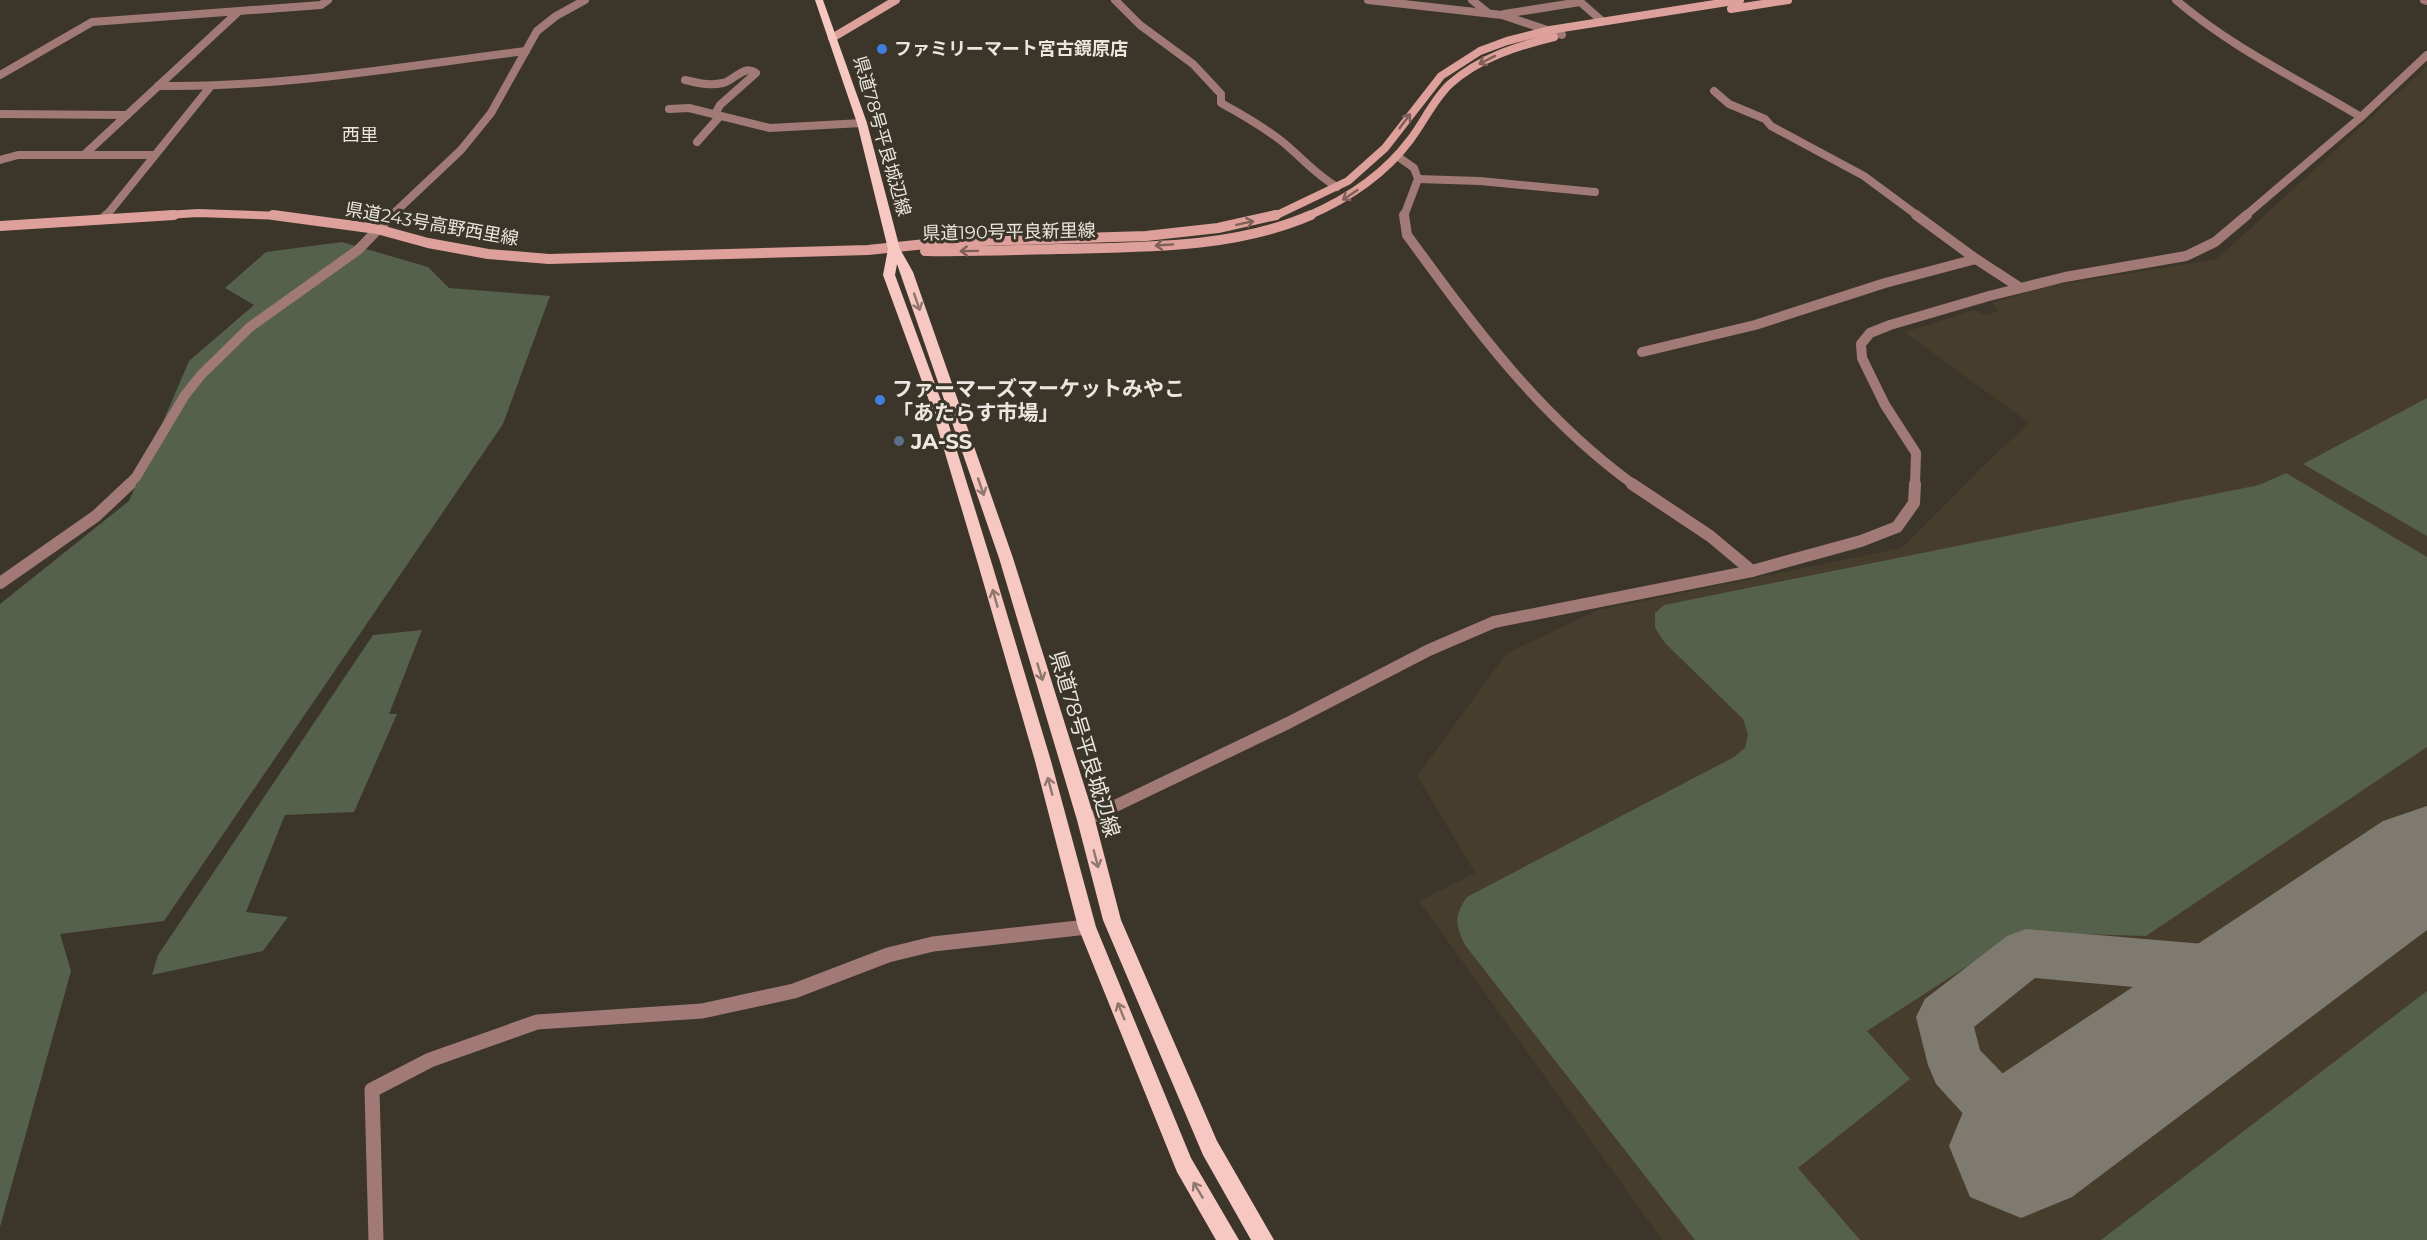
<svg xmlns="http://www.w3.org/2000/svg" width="2427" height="1240" viewBox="0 0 2427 1240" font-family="Montserrat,'Noto Sans JP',sans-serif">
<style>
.built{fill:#463d2d}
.green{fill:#56614b}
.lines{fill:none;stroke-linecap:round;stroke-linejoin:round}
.taxiway{fill:#7f7a70;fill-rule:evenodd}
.runway{fill:#7f7a70;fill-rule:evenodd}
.street-far3{stroke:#a17a76;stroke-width:8}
.street-far2{stroke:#a17a76;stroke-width:10}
.street-far1{stroke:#a17a76;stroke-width:12}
.street{stroke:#a17a76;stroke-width:15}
.secondary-far1{stroke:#dea09a;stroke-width:8}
.secondary{stroke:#dea09a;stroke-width:10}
.primary{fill:#f7c7c2;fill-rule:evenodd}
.oneway{stroke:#7c6057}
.oneway2{stroke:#90776e}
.shop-dot{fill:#3f7fe0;stroke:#3b352a;stroke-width:2}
.service-dot{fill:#5c6f8a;stroke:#3b352a;stroke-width:2}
.labels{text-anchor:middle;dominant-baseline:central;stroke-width:6;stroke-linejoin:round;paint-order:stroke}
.far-poi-label{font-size:18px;font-weight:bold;fill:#ebe7e0;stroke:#3b352a;text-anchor:start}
.far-neighbourhood-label{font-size:18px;fill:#ebe7e0;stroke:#3b352a}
.far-street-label{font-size:18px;fill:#ebe7e0;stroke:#3b352a}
.poi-label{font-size:21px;font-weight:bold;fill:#ebe7e0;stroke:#3b352a;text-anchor:start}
.street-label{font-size:21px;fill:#ebe7e0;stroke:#3b352a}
</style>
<rect width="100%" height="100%" fill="#3b352a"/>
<polygon class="built" points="2427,66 2427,1240 1662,1240 1419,901 1475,873 1417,776 1507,653 1598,610 1902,548 1984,465 2029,423 1904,332 1974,310 1986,315 1998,311 1992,303 2050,286 2217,259"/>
<g class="green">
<polygon points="342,242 428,267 449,288 550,296 503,424 164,921 60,934 71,971 0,1227 0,604 129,501 189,361 254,305 225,288 266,252"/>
<polygon points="2427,398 2427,536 2303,464"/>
<path d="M2286 473 2427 557V747L2146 936 2020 932 1867 1031 1910 1079 1798 1168 1860 1240H1695L1465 945C1455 924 1454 916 1467 897L1734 757 1745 748 1748 735 1743 719 1665 643 1655 628V613L1664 605 2259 485Z"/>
<polygon points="422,630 389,714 397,714 354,812 285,815 246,912 288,917 263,951 152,975 158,955 373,635"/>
<polygon points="2427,991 2427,1240 2101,1240"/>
</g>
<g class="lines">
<polygon class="taxiway" points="2026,929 2264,949 2283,956 2291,974 2283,992 2264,999 2035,978 1974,1027 1980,1050 2004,1075 2061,1089 2082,1098 2090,1118 2082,1138 2061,1147 1988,1127 1968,1119 1936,1084 1928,1065 1916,1017 1925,999 2007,936"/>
<polygon class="runway" points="2427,806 2427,930 2072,1197 2021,1218 1970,1197 1949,1146 1970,1095 2383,821"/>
<g class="street-far3">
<path d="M1115 0 1140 25 1193 64 1221 94V103C1243 115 1264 127 1284 143 1303 159 1315 174 1337 187"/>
<polyline points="1368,0 1502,15 1562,35"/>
<polyline points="1472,0 1487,12"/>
<polyline points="1578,0 1602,21"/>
<path d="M2176 0C2232 48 2298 79 2361 117"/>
<polyline points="2424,0 2427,1"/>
<polyline points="1504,14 1580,2"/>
<polyline points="0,75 92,22 321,5 328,0"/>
<path d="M685 80C697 83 710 86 723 83 735 80 744 64 756 73L720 105 715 114"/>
<path d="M158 86C281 88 404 66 526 51"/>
<polyline points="1714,91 1729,104 1765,119 1771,126 1864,176 1918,216"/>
<polyline points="669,109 689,108 770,128 862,123"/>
<polyline points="0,114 127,115"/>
<polyline points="697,142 720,116"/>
<polyline points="85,154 238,12"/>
<polyline points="1397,156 1414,168 1418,179 1404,216"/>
<polyline points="0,160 18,155 154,155"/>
<polyline points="1418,179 1480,181 1595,192"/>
<polyline points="106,216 210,87"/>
<polyline points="391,216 461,150 491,113 537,31 556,16 585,0"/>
<polyline points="2245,216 2361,117 2427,55"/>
</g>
<g class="street-far2">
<path d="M1404 215 1407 235C1475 328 1539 416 1634 485"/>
<polyline points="1916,215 1976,259 2019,287"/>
<polyline points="104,218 107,215"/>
<polyline points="1642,352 1755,325 1885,283 1976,259"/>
<polyline points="128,485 136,477 185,395 201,375 250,327 358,250 392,215"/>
<polyline points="1915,485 1916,453 1885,405 1862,358 1861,344 1870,333 1890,325 1989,296 2065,277 2186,256 2215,242 2247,215"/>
</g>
<g class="street-far1">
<polyline points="1632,484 1710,536 1752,571"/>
<polyline points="0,583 96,516 130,484"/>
<polyline points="1086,820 1288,723 1429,650 1494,622 1752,571 1861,541 1897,527 1914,503 1915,484"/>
</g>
<polyline class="street" points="376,1240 372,1090 430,1060 537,1022 702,1011 794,991 888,955 933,944 1087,927"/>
<g class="secondary-far1">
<polyline points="1731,9 1788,0"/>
<polyline points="832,38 896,0"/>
<polyline points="151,216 198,213 284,216"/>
<polyline points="1270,216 1279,214 1348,181 1385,148 1441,76 1480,51 1507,41 1550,30 1740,0"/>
<path d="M1308 216C1347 199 1384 175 1410 140 1424 122 1433 100 1450 84 1479 58 1517 46 1554 37"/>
</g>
<g class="secondary">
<polyline points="273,215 377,229 428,243 488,254 549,259 868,250 945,242 1146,236 1218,228 1276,215"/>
<polyline points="0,226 174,215"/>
<path d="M925 251C969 252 1014 250 1058 249 1142 247 1233 249 1311 215"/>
</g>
<polygon class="primary" points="815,0 823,0 867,123 900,249 913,272 1013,558 1095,820 1121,920 1217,1141 1274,1240 1251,1240 1203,1155 1103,920 1077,820 999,558 897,264 895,275 943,406 992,564 1051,761 1096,927 1191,1158 1239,1240 1216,1240 1177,1172 1078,927 1035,761 978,564 931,406 883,275 888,249 857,123"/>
</g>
<defs><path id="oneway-shaft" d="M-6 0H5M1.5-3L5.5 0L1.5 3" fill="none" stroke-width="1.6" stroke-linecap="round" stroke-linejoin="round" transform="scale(1.5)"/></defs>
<g class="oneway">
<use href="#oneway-shaft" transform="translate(1487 60) rotate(153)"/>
<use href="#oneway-shaft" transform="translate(1405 121) rotate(-53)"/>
<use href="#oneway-shaft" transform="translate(1350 195) rotate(146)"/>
<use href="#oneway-shaft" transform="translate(1245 223) rotate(-12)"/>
<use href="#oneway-shaft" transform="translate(1164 245) rotate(176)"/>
<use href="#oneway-shaft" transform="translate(969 251) rotate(179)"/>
</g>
<g class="oneway2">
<use href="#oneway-shaft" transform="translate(917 302) rotate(71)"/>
<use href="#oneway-shaft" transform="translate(981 487) rotate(71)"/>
<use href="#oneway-shaft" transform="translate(995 598) rotate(-106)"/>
<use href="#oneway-shaft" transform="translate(1040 672) rotate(73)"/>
<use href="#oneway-shaft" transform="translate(1050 786) rotate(-105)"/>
<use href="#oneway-shaft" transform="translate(1096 859) rotate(75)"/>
<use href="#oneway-shaft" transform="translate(1121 1011) rotate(-112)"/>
<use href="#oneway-shaft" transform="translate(1198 1190) rotate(-121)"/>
</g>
<g class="shop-dot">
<circle cx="882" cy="49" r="6"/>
<circle cx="880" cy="400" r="6"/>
</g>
<circle class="service-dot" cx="899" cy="441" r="6"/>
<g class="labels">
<g class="far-poi-label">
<text x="894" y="49">ファミリーマート宮古鏡原店</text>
</g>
<g class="far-neighbourhood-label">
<text x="360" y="135">西里</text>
</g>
<g class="far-street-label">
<text transform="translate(882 136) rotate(74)">県道78号平良城辺線</text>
<text transform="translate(432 224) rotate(10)">県道243号高野西里線</text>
<text transform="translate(1009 232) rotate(-1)">県道190号平良新里線</text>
</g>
<g class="poi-label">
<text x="892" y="388">ファーマーズマーケットみやこ<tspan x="892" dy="24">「あたらす市場」</tspan></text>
<text x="911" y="441">JA-SS</text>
</g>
<g class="street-label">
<text transform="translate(1085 744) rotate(73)">県道78号平良城辺線</text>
</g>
</g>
</svg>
